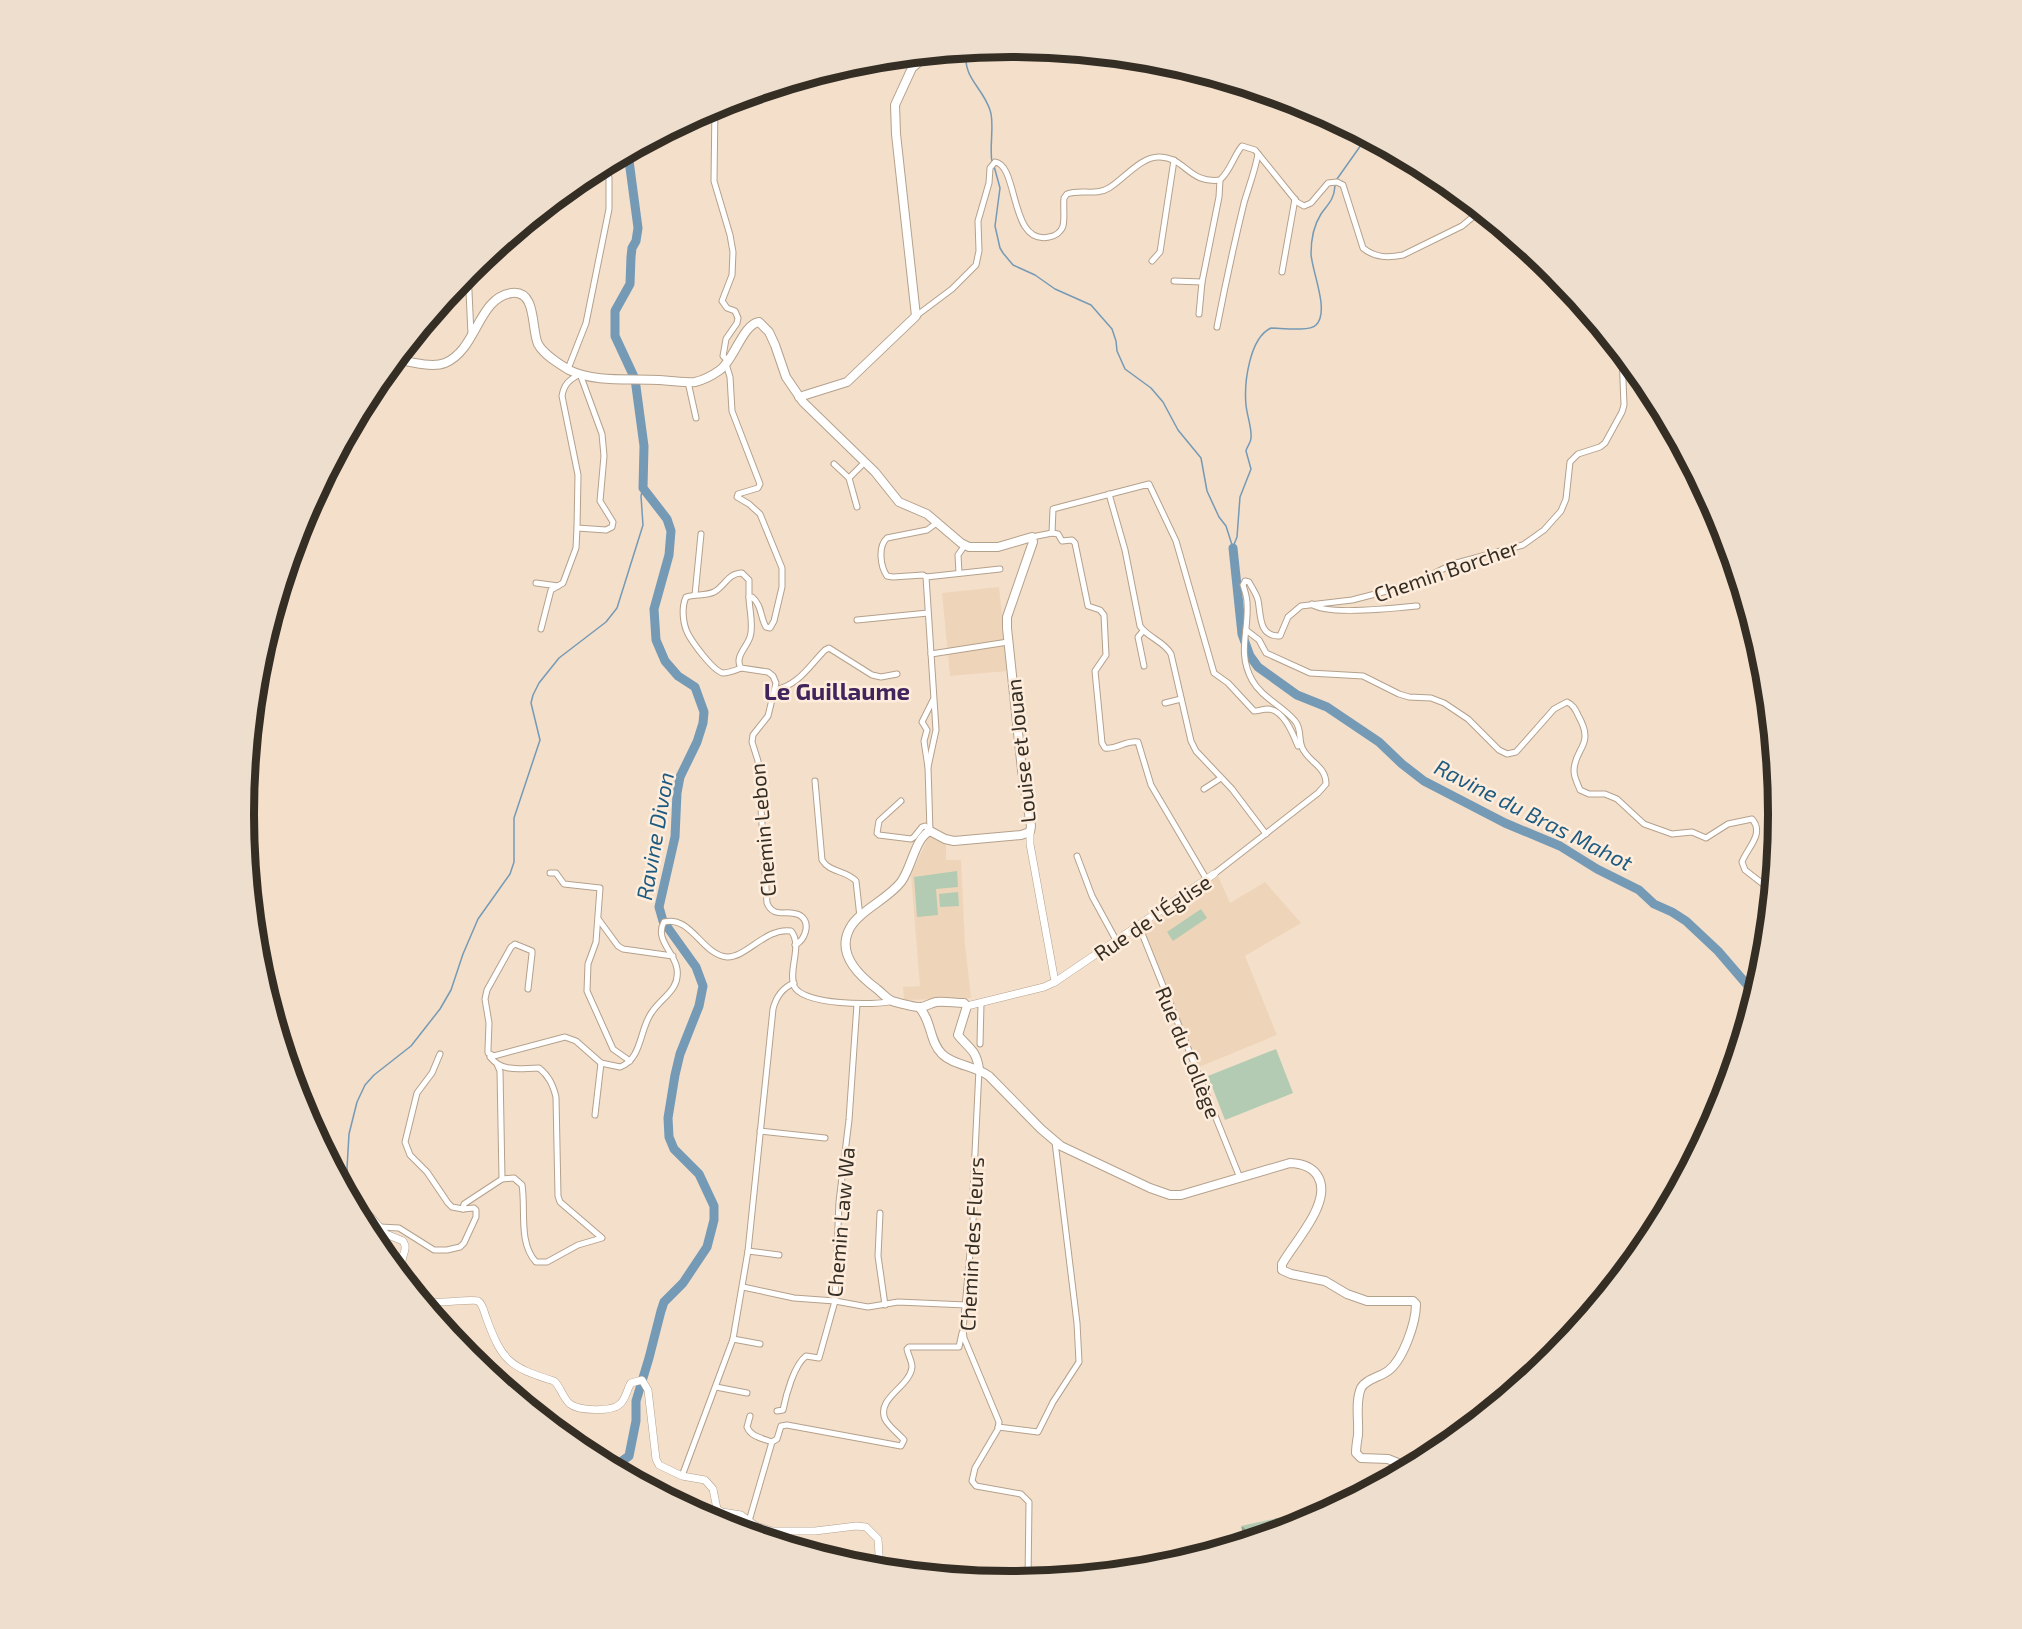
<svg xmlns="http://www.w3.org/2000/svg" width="2022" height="1629" viewBox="0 0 2022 1629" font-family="'Exo 2',sans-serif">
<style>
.built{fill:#eed5b9}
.cemetery{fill:url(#cemetery-stones)}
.pitch{fill:#b2cbb2}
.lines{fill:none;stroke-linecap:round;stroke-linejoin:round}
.stream{stroke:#759ab6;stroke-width:1.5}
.river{stroke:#759ab6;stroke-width:9}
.minor-casing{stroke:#b4a18c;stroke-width:7}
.tertiary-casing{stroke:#b4a18c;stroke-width:8}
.secondary-casing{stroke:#b4a18c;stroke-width:10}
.minor{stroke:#fff;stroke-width:5}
.tertiary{stroke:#fff;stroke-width:7}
.secondary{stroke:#fff;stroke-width:8}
.labels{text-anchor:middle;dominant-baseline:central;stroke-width:5;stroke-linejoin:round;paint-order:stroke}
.street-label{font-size:21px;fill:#352e25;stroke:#feeddc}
.water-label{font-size:22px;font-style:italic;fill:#1e5b81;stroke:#feeddc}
.quarter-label{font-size:24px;font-weight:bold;fill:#42245d;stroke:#feeddc}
.rim{fill:none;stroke:#352e25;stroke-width:8}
</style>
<defs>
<pattern id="cemetery-stones" width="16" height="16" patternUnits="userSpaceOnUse" patternTransform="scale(1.5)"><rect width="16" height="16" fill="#b2cbb2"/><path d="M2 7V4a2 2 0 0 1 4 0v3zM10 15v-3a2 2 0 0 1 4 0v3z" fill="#92a591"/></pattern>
</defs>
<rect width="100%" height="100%" fill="#f4dfca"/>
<g class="built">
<polygon points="999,587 1008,671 950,676 942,593"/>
<polygon points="929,836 946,844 946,860 961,860 965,944 971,998 904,1000 903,987 920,986 911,875"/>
<polygon points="1218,876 1230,903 1265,882 1301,923 1245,956 1277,1035 1199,1067 1143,929"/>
</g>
<polygon class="cemetery" points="1328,1507 1329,1511 1305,1524 1245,1542 1241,1526"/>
<g class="pitch">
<polygon points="957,871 958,887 936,889 938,915 917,917 914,877"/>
<polygon points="958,892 959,906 940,907 939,894"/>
<polygon points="1201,909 1207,918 1173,941 1167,932"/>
<polygon points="1276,1049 1293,1093 1225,1120 1208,1076"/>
</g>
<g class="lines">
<g class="stream">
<path d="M966 51C963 79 982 86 990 110 995 123 989 146 992 162"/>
<polyline points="994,166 1000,188 995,226 1000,248 1003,253 1013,265 1035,275 1055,289 1091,305 1112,329 1116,341 1117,351 1125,369 1151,388 1163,402 1178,430 1201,458 1207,491 1219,517 1226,526 1233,548"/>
<polyline points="1337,179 1366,138"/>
<path d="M1233 547 1237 537 1240 497 1251 469 1246 451C1247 446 1251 443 1251 438 1252 428 1247 416 1246 405 1244 384 1249 338 1271 328 1281 328 1309 332 1316 325 1330 311 1312 272 1311 254 1311 241 1314 225 1321 214 1328 204 1334 200 1335 186"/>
<polyline points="359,1216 350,1188 347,1168 349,1134 357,1102 365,1085 374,1075 411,1046 440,1009 451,990 463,954 478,919 510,874 514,862 514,818 540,740 531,703 533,695 539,683 559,658 606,622 617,608 643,525 641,496 643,488"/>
<polyline points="361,1220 383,1249 385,1256"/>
</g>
<g class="river">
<polyline points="1233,548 1242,634 1250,656 1258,667 1297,695 1327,707 1379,742 1402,764 1424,781 1505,823 1560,846 1597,869 1639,890 1654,904 1672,912 1686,921 1718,951 1755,994"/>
<polyline points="607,1465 622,1461 629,1456 636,1421 636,1401 649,1358 661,1311 664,1302 683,1283 707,1247 714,1220 714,1206 699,1174 674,1149 669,1137 668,1118 675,1075 680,1054 699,1006 703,986 696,967 663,921 659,907 675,837 677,793 680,777 697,742 703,723 704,712 695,687 678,676 665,661 656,640 654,609 669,555 671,531 667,519 643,488 644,446 635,379 615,336 615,311 630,284 631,257 632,248 636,241 638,228 628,153"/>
</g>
<defs>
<g id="minor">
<polyline points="715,106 714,181 730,235 733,252 732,275 722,301 727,308 735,311 738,318 737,323 726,339 723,356 728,361"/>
<polyline points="1152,261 1160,252 1174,160"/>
<polyline points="468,271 471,334"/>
<polyline points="1282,272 1295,199"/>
<polyline points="1174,281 1202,282 1219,197 1220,180"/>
<polyline points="1199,314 1202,282"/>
<path d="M916 316 952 289 976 265 979 251 978 221 989 183 990 168 995 162C1019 165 1009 246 1049 237 1055 236 1061 232 1063 226 1065 217 1063 207 1064 198L1067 194C1081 189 1096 196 1109 188 1124 179 1141 156 1160 157 1186 158 1189 184 1220 180 1231 170 1233 157 1242 146L1255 150 1297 202 1304 206 1311 203 1328 183 1337 182 1343 185 1363 248C1375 258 1388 258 1403 255L1462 226 1480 211"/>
<path d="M1217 327C1225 286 1234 244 1244 203 1249 186 1255 171 1258 154"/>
<path d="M726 364 730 377 732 411 760 484 758 488 738 494 737 497 749 504 760 514 782 568V587L774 621 770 628 766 627C760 617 762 605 752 597H749C749 609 754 625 750 637 747 647 734 657 741 668L768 672 773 676 776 683 768 716 753 735 752 742 758 761 767 903C774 920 789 908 801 916 811 924 805 940 795 945"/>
<polyline points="568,369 586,323 609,209 609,178 604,165"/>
<path d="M580 374 602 434 604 456 600 501 613 522 612 527 606 530 577 528 578 475 562 396C564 384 569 380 580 374Z"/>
<polyline points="688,382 696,418"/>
<polyline points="834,464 849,478"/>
<path d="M1109 494 1125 550 1140 626C1148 638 1164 641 1171 654L1191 741 1196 751 1232 789 1266 834"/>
<polyline points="857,507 849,478 865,462"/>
<path d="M1052 533 1053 509 1149 484 1176 541 1214 673 1228 683 1254 711C1258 711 1263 709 1268 709 1284 710 1293 734 1298 746"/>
<path d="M1032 537 1052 533 1058 534 1062 541 1072 540 1075 543 1088 606 1100 610 1104 615 1106 655 1095 671 1102 743 1105 748C1116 750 1126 740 1138 742L1151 785 1207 880"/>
<polyline points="959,573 958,555 965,545"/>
<polyline points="926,577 1000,569"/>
<polyline points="536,583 558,586 563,583 576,548 577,528"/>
<polyline points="695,595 701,534"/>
<path d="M1312 604C1324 616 1398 608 1417 606"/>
<polyline points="857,620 928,613"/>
<polyline points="541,629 551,590 558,586"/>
<path d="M1246 630 1259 640 1266 653 1310 673 1363 676 1399 694 1409 697 1431 698 1444 703 1468 719 1499 750 1507 754 1516 752 1554 709 1567 702C1574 705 1576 711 1579 717 1595 746 1574 748 1574 771 1574 778 1578 784 1580 790L1589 794H1605L1617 799 1644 824 1672 834 1692 832 1706 838 1728 824 1752 819C1765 834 1747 848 1742 862L1745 870 1772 891"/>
<polyline points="1143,631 1138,637 1144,666"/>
<polyline points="931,654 1008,642"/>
<path d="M741 668C736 670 729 673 723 673 713 671 693 643 688 634 683 624 681 608 686 597 695 594 706 596 714 592 725 586 728 573 742 573L749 580V597"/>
<path d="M775 690C799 685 809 666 825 650L829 648 872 675 881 677 897 674"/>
<polyline points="1165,703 1181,699"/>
<path d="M928 767 936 730 926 577 923 575 893 577 887 576C880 566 878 546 887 538L927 530 938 522"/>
<path d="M815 781 822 860C830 873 846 870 856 881L860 917"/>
<polyline points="1204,789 1221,778"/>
<polyline points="901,801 879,821 877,833 879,835 911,839 914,837 922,827 925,826 930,830"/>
<polyline points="930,831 928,767 924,741 927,730 922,722 933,700"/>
<polyline points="1077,856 1092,896 1116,940"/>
<polyline points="550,873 556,873 564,884 600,888 596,942 588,964 587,991 613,1049 630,1061"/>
<path d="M1214 874 1318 793 1326 784C1326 767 1312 764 1304 751 1297 742 1303 730 1295 721 1283 706 1262 698 1252 680 1237 652 1249 632 1247 603 1247 597 1245 591 1243 585L1245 581 1249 582C1252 588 1256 593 1258 600 1261 614 1258 637 1280 636L1288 617 1301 606 1352 600 1383 592 1415 583 1453 564 1523 545 1544 530 1561 511 1566 499 1570 462 1578 454 1600 447 1605 443 1622 412 1624 405 1622 355"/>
<polyline points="599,920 618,946 623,949 673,956"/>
<polyline points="1139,926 1240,1178"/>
<polyline points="980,1044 981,1003"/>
<polyline points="440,1054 432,1073 417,1093 405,1142 410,1155 427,1172 448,1203 452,1207 463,1209"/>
<polyline points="492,1055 488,1053 488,1049 489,1023 485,999 487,990 511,947 515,944 532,951 532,954 528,989"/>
<polyline points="497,1064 500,1071 502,1179"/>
<polyline points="979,1069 973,1194 974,1209 963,1329 964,1338 999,1422 998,1429 975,1468 972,1481 976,1486 1021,1494 1029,1502 1028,1581"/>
<polyline points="595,1115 601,1063"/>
<polyline points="760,1131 825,1138"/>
<polyline points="880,1213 878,1256 885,1305"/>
<path d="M380 1227 399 1228 434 1250H447L460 1247 464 1243 476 1217V1210L474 1208 463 1209 464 1204 502 1179 514 1178 522 1185C526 1209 518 1243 536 1262H547L578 1245 602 1238 560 1202 558 1196 556 1097C553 1085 549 1076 539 1068 520 1068 503 1073 490 1057L565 1037 576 1041 601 1063 620 1067C643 1058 639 1029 652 1012 662 997 680 990 677 969 675 953 654 939 664 922 691 915 702 955 727 957 746 958 766 927 791 931 803 945 788 969 794 986 802 1005 875 1006 893 1001"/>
<polyline points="748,1251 779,1255"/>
<polyline points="743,1287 794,1298 835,1301 868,1307 898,1302 966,1305"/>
<polyline points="733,1339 760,1344"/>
<polyline points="716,1387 747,1393"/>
<path d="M777 1411 783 1410C786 1395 794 1365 806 1356L819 1358 835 1301 839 1202 849 1120 857 1004"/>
<path d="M750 1416 747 1427C751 1437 762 1438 772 1442L777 1439 781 1426 787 1425 901 1446 904 1440C898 1433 889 1427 885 1419 876 1398 910 1387 912 1367 912 1361 908 1355 907 1349L909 1347H959L962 1333"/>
<polyline points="998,1427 1038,1432 1053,1402 1079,1362 1077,1323 1055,1142"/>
<path d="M682 1476 733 1339 748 1251 773 1009C776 997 782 988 794 983"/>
<polyline points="749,1521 772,1442"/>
</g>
<g id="tertiary">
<polyline points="1030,832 1030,844 1055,982"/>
<polyline points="967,1006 1044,987 1055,982 1214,874"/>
<path d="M360 1218 370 1216 386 1234 403 1241C408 1249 403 1252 402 1261 402 1269 407 1279 410 1286"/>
<path d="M422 1301C434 1305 473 1298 478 1301 483 1304 484 1312 486 1317 502 1361 509 1367 554 1381 561 1387 562 1397 570 1404 579 1411 612 1412 620 1404 626 1399 627 1389 631 1383L642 1380 648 1390 656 1459 659 1465 682 1476 705 1480 713 1489 717 1509 722 1512 741 1515 756 1526 772 1531H815L856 1526 866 1527 878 1539 880 1570"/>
<polyline points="1134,1570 1145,1564 1186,1560"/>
</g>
<g id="secondary">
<path d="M396 359C410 362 432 368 445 363 477 350 478 297 512 293 537 290 531 329 538 344 544 355 559 364 569 370 595 383 631 378 659 380 671 381 684 383 695 382 704 380 713 375 720 370 734 360 743 324 759 322L769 332 775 345 786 377 803 402 875 472 899 502 927 514 961 543 969 547H998L1032 537 1033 542 1007 617V628L1022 770 1031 826 1030 832 1021 835 954 841 945 839 930 831C915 838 912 867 901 882 888 899 859 911 850 928 836 953 858 975 877 989 882 993 886 998 892 1001 895 1002 914 1007 918 1007 924 1008 930 1003 936 1002 945 1001 955 1003 964 1003L967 1006 958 1035C969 1049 976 1049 979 1069"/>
<polyline points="799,397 847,382 916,316 896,134 895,105 912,68 927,55"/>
<path d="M919 1007C932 1021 929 1041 942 1054 953 1065 975 1066 989 1076L1041 1129 1061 1146 1150 1188 1170 1195H1181L1290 1163C1317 1164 1328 1182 1317 1208 1310 1226 1292 1247 1282 1264V1270L1291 1274 1325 1281 1347 1294 1367 1301H1413L1416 1304C1416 1323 1403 1360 1388 1371 1380 1377 1366 1379 1361 1388 1355 1402 1359 1420 1358 1435 1357 1441 1356 1447 1356 1453L1361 1458 1388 1459 1410 1468"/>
</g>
</defs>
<use href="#minor" class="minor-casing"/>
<use href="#tertiary" class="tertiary-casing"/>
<use href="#secondary" class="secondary-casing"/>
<use href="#minor" class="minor"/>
<use href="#tertiary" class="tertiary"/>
<use href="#secondary" class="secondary"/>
</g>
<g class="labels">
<g class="street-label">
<text transform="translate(1446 570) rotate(-19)">Chemin Borcher</text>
<text transform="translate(1020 751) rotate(-96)">Louise et Jouan</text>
<text transform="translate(762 830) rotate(-95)">Chemin Lebon</text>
<text transform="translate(1152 917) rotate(-34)">Rue de l'Église</text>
<text transform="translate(1189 1052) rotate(68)">Rue du Collège</text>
<text transform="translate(840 1222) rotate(-85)">Chemin Law Wa</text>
<text transform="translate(971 1244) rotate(-87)">Chemin des Fleurs</text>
</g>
<g class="water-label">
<text transform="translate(1534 814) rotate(27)">Ravine du Bras Mahot</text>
<text transform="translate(654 836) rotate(-80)">Ravine Divon</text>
</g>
<g class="quarter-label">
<text x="837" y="690">Le Guillaume</text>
</g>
</g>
<path d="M0 0H2022V1629H0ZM254 814a757 757 0 1 1 1514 0a757 757 0 1 1-1514 0Z" fill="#eedecd" fill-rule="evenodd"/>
<path class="rim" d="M254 814a757 757 0 1 1 1514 0a757 757 0 1 1-1514 0Z"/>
</svg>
